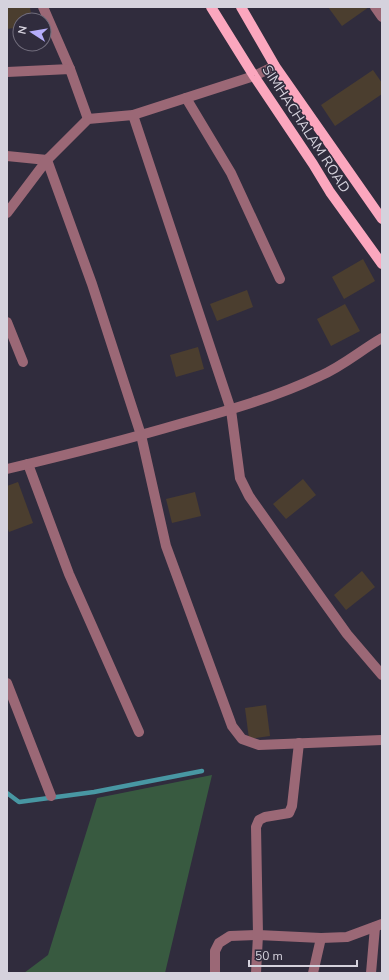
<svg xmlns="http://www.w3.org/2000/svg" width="389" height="980" viewBox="0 0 389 980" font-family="'Nunito Sans',sans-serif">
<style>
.green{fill:#385a40}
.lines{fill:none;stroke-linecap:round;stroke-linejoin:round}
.stream{stroke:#4897a3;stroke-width:4.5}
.building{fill:#4b3e2f}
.minor{stroke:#9b6876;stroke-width:10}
.major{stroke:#fba7be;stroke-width:10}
.labels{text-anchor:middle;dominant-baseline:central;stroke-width:3;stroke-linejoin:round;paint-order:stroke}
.street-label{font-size:14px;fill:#d5d2dd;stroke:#302c3d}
</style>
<rect width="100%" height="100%" fill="#302c3d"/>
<polygon class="green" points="212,775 165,973 24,973 48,955 97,798"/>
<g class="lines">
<polyline class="stream" points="7,793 19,802 94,792 202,771"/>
</g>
<g class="building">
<polygon points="7,7 30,7 32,20 20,20 20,27 7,29"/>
<polygon points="328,7 369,7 342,26"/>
<polygon points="373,70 382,83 382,94 335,126 321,105"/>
<polygon points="363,259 375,281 344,299 332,277"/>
<polygon points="247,290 253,307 217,321 210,304"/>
<polygon points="345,304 360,331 331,346 317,319"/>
<polygon points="198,347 204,369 176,377 170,355"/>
<polygon points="303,479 316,495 286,519 273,504"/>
<polygon points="18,482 33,523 9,532 7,526 7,486"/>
<polygon points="195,492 201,516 172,523 166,499"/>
<polygon points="362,571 375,587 346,610 334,595"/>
<polygon points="266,705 270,736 249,739 245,708"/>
</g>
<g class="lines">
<g class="minor">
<polyline points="43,7 70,69"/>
<polyline points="375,7 382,17"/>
<polyline points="7,72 70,69 88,119"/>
<polyline points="186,98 231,173 280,279"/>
<polyline points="133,115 231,410 240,478 249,496 314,588 347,634 382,675"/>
<polyline points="7,156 47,160 88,119 133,115 254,76 275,66"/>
<polyline points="7,213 47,160 92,284 141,435 166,546 232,726 242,739 259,745 382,740"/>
<polyline points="7,322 23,362"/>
<polyline points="28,464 69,574 139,732"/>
<path d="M7 469C66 455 125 440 183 423 230 410 276 397 320 376 343 366 361 350 382 338"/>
<polyline points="7,683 51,796"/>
<polyline points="215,973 215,951 219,943 230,936 258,935 321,938 347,937 382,924"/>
<polyline points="256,973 258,935 256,827 259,820 265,817 289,813 292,806 299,743"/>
<polyline points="313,973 321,938"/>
<polyline points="371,973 375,927"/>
</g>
<g class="major">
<polyline points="211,7 254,76 313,164 330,192 382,264"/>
<polyline points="241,7 275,66 382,219"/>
</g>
</g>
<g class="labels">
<g class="street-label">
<text transform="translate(306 129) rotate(57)">SIMHACHALAM ROAD</text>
</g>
</g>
<rect width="389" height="980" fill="none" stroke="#d5d2dd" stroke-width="16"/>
<g transform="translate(32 32) rotate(282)"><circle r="19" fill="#302c3d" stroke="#726e7d"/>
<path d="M0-3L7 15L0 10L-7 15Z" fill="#b4acf9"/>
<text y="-6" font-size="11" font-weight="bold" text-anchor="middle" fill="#d5d2dd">N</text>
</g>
<path d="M249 960v6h108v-6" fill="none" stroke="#d5d2dd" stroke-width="2"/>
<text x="255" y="960" font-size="12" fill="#d5d2dd" stroke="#302c3d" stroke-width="3" paint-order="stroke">50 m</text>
</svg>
